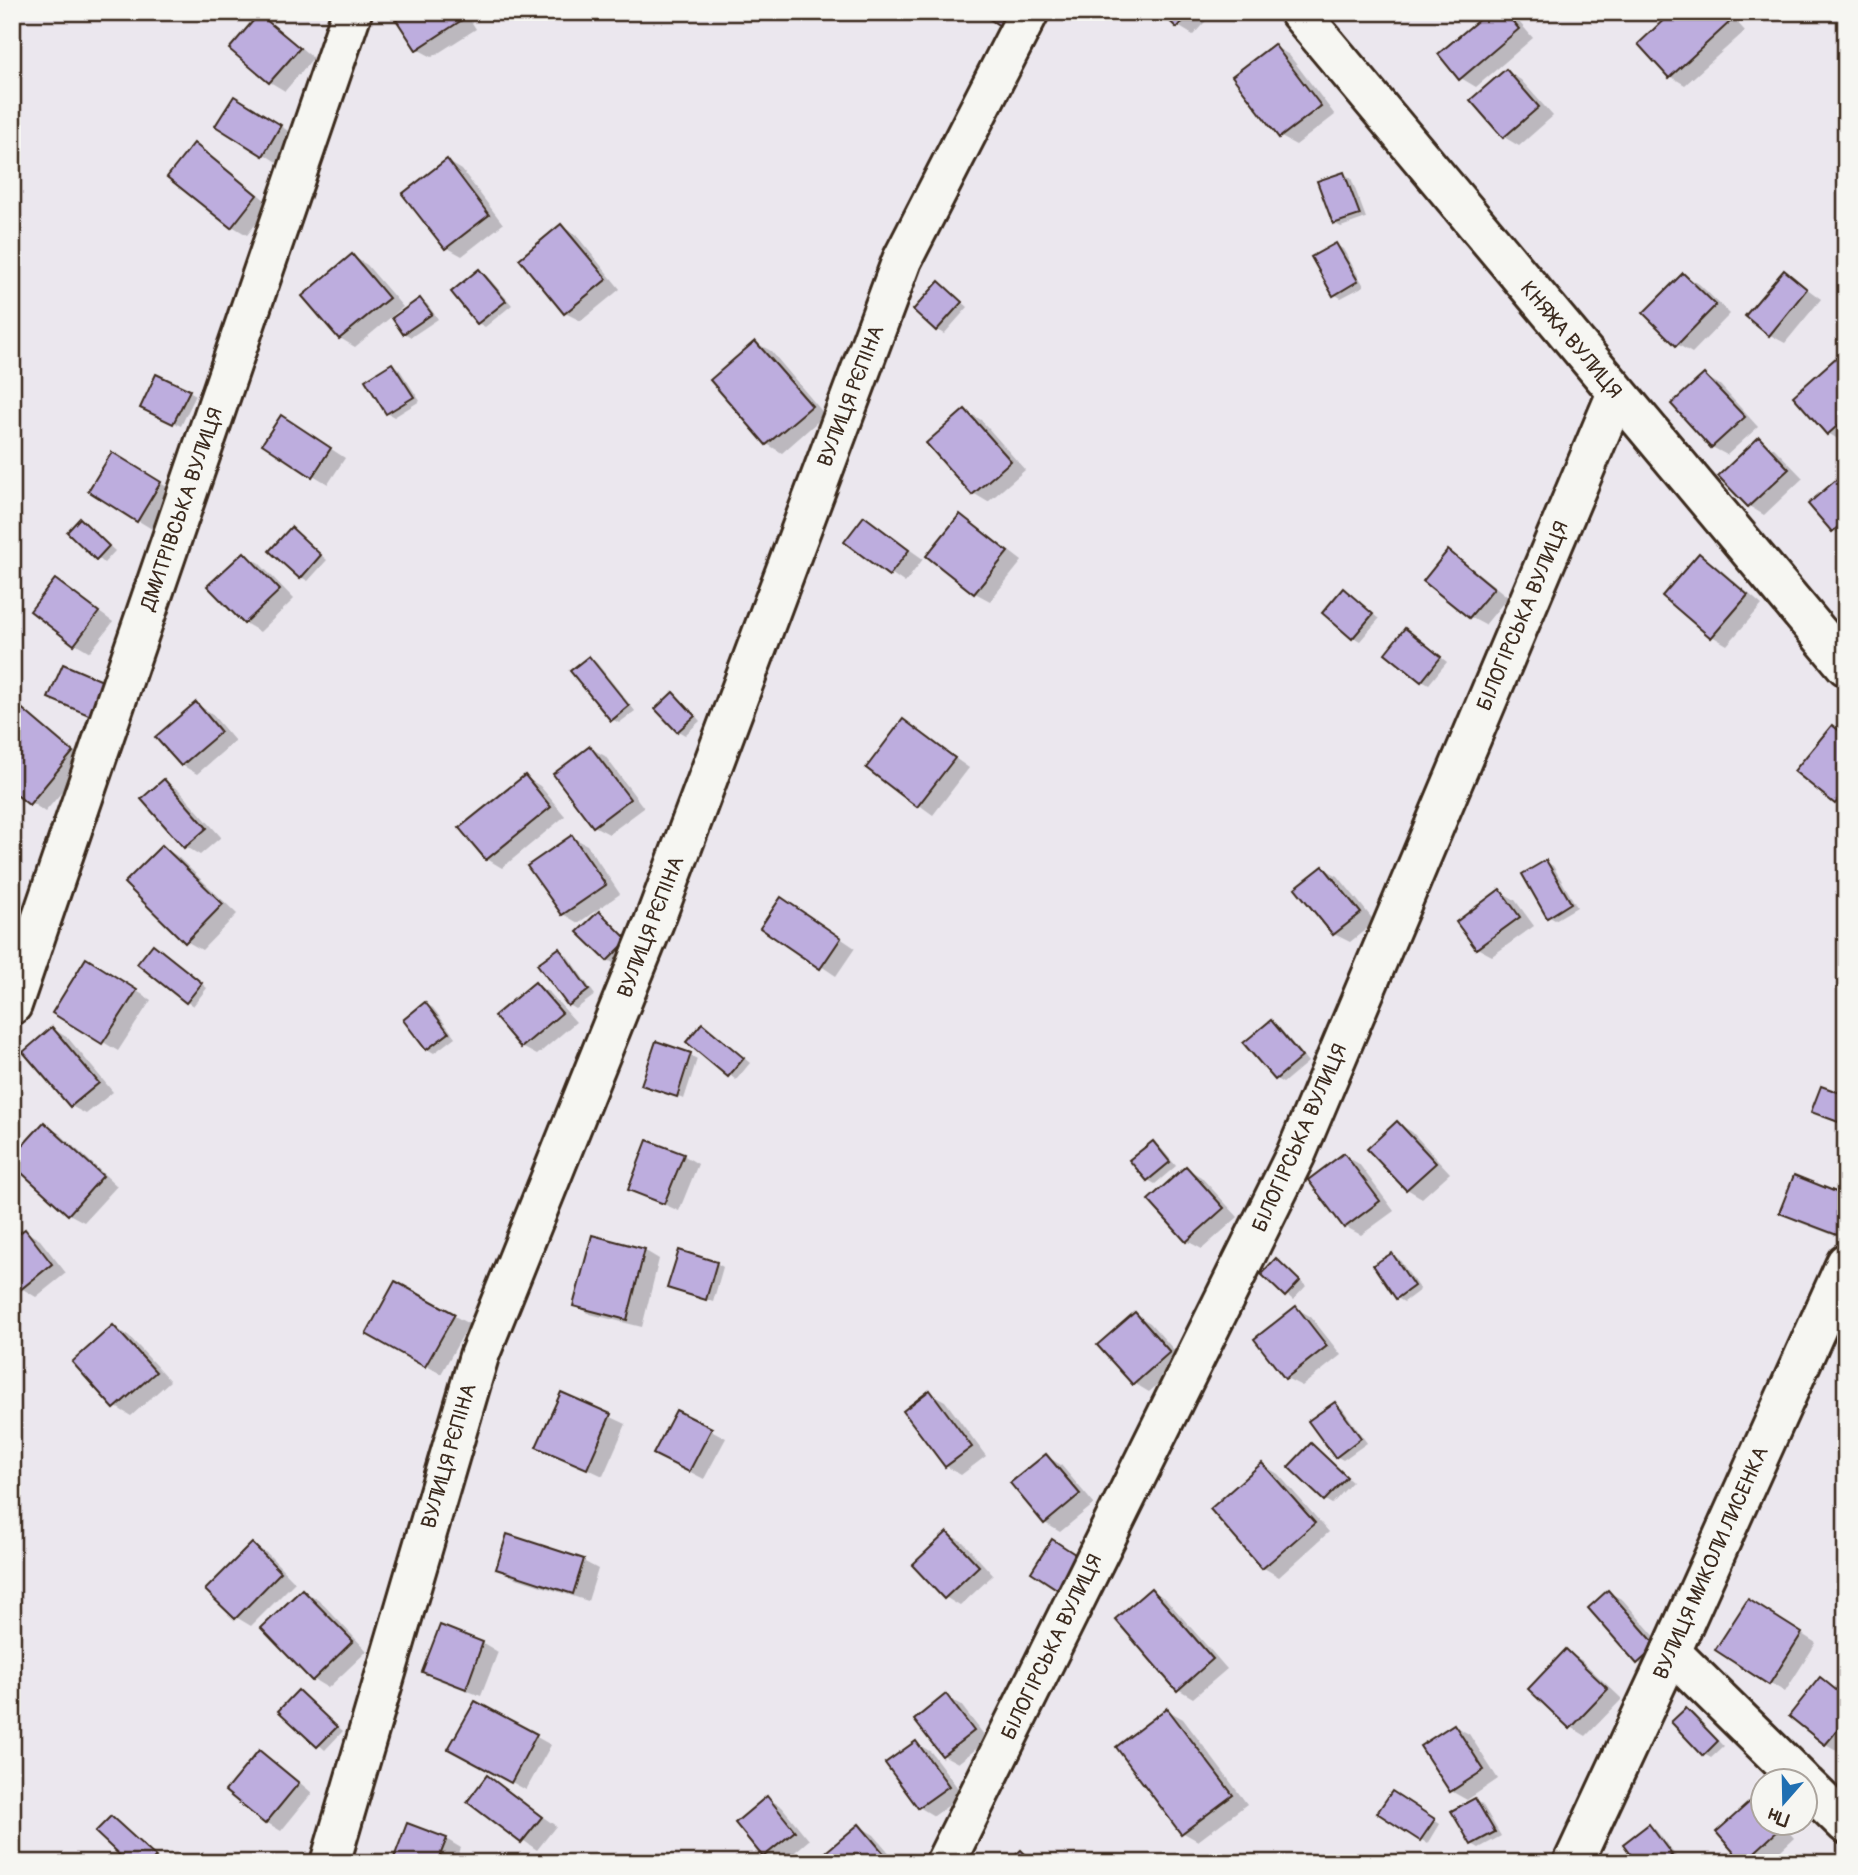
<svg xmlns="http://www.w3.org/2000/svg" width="1858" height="1875" viewBox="0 0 1858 1875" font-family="Pangolin,sans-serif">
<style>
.shadow{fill:#0003}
.building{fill:#bdadde;stroke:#3b2a1e;stroke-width:2}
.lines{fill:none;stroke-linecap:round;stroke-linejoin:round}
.minor-casing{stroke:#3b2a1e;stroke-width:44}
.minor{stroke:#f6f6f2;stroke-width:38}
.labels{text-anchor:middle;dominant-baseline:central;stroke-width:5;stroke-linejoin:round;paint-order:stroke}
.street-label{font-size:21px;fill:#3b2a1e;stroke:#f6f6f2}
</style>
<rect width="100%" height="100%" fill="#ebe7ee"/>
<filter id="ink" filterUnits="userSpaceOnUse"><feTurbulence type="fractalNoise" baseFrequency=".0143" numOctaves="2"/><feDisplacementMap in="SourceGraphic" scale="14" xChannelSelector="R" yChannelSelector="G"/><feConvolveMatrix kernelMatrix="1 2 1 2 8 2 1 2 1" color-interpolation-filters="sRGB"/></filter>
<g filter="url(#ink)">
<g class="shadow">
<polygon points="393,12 465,12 476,29 432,57 417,49"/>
<polygon points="1163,12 1214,12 1193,35 1178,26"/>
<polygon points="1491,12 1508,12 1513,15 1533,38 1476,87 1461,78"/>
<polygon points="1675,12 1728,12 1745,31 1685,85 1670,76"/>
<polygon points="259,16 274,25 313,58 285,91 270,82 232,49"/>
<polygon points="1274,46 1289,55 1335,115 1296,145 1281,137"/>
<polygon points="1506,71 1521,80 1553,116 1519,146 1504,137 1472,100"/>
<polygon points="249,107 295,135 278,163 264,154"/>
<polygon points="194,146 209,154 271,205 247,235 232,226"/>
<polygon points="447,161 462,170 503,224 462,256 446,247"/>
<polygon points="1344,174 1351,178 1366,218 1341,227 1334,223"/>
<polygon points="561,226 576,235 620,289 581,321 565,313"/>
<polygon points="1336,245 1343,249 1364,286 1341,298 1334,294"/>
<polygon points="352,256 367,265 403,307 355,347 340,338"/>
<polygon points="479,271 486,275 512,305 485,327 478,323"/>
<polygon points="1784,272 1821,299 1785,343 1770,335 1748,316"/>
<polygon points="1684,275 1699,284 1730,314 1692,353 1677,344"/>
<polygon points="940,283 968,307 944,334 937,330"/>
<polygon points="420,300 427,304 438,319 411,337 404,333"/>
<polygon points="756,343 771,351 825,415 782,453 767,444"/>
<polygon points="1838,358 1846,363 1846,439 1843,442 1828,433"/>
<polygon points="392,365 399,369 420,401 394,417 387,413"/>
<polygon points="1705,376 1720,385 1758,427 1727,455 1712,447"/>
<polygon points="189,391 196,395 181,426 149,411"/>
<polygon points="966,411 981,420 1025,470 988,502 973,493"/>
<polygon points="296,426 345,458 328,484 313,475"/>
<polygon points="1759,440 1774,448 1803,478 1764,515 1749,506"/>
<polygon points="128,463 175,492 152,529 137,520"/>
<polygon points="1845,475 1846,530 1840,534 1833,530 1811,504"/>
<polygon points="960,516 975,525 1022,561 990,601 975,593 929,555"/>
<polygon points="865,518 923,559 905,583 847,542"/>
<polygon points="80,520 115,551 104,563 69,532"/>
<polygon points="291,530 327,560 308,581 301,577"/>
<polygon points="1448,553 1463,561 1508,597 1485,625 1470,617 1425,581"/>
<polygon points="244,554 259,563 294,599 260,632 245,623"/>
<polygon points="1699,555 1714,564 1762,605 1727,645 1712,636"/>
<polygon points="56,581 113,622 90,652 75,643"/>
<polygon points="1350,595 1379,619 1360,641 1353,637"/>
<polygon points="1406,630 1447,662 1429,684 1422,680"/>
<polygon points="589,658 596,662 635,711 619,723 612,719"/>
<polygon points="673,694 680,698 700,721 685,735 678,731"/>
<polygon points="12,699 87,762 45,812 12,789"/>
<polygon points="196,704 211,713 235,741 197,774 182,765"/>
<polygon points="904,722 969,768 933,815 868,768"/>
<polygon points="1832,727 1846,735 1846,808 1836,802"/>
<polygon points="590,748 605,756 644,808 609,834 594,826"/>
<polygon points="525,777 540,786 565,816 502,868 487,859"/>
<polygon points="164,781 179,790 221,837 200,855 185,846"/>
<polygon points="572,837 587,845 620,894 578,923 563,914"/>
<polygon points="162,847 177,856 237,914 202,950 186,941"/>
<polygon points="1546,862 1553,866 1577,907 1555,920 1548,916"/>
<polygon points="1323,868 1338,876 1375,922 1350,942 1334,934"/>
<polygon points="1500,891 1515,900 1534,926 1492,956 1477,948"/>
<polygon points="12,893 19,899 12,908"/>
<polygon points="796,908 855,948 836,976 763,927"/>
<polygon points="599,913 634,944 615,964 608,960"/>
<polygon points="160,950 207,988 193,1006 187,1002"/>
<polygon points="559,950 566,954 595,995 576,1009 569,1005"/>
<polygon points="102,969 151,1000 118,1051 54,1012"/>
<polygon points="535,984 550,993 576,1022 537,1055 522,1047"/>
<polygon points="426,1004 433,1008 455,1037 434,1053 427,1049"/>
<polygon points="1271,1022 1278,1026 1308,1062 1283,1083 1276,1079"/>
<polygon points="53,1029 68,1038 113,1092 86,1114 71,1106"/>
<polygon points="709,1029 750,1063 736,1080 689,1042"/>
<polygon points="690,1055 697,1059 684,1099 650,1088"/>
<polygon points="1846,1097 1846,1125 1813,1112"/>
<polygon points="1397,1123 1412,1132 1450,1173 1422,1198 1407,1189"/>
<polygon points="44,1125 59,1133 117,1186 84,1222 69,1214"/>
<polygon points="1153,1143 1160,1147 1176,1166 1155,1184 1148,1180"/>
<polygon points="683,1155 698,1164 679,1211 630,1189"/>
<polygon points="1344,1155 1359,1164 1394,1211 1361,1235 1346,1227"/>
<polygon points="1186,1168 1201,1177 1238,1217 1202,1249 1187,1241"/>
<polygon points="1846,1198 1846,1240 1796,1221 1781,1212"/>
<polygon points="25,1231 40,1240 66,1273 36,1297 21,1288"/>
<polygon points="644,1250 659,1259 642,1327 590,1314 575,1305"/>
<polygon points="1392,1255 1399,1259 1420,1290 1404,1302 1397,1298"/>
<polygon points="1276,1260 1306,1286 1293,1300 1263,1274"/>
<polygon points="716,1263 723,1267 713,1302 669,1287"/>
<polygon points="396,1284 469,1324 441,1374 368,1333"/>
<polygon points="1296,1308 1311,1317 1341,1355 1302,1386 1286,1378"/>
<polygon points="1135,1314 1150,1323 1184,1361 1149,1392 1134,1383"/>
<polygon points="114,1327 129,1336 170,1381 131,1416 116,1407"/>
<polygon points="930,1393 945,1401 986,1456 961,1475 946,1466 905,1411"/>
<polygon points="562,1394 626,1424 603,1476 539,1446"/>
<polygon points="1335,1404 1342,1408 1367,1443 1343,1460 1336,1456"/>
<polygon points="711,1430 726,1438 704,1479 671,1462"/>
<polygon points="1311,1446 1352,1482 1332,1504 1325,1500"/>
<polygon points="1046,1456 1061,1465 1094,1504 1060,1532 1045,1523 1012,1483"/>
<polygon points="1263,1465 1278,1474 1329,1532 1279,1577 1264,1568 1212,1510"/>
<polygon points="948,1534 963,1542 993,1575 960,1606 945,1597"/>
<polygon points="253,1545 268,1554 295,1582 251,1626 236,1617"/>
<polygon points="583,1561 598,1569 588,1601 513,1577 498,1569"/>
<polygon points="1151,1590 1166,1599 1227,1669 1193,1698 1178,1689"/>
<polygon points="303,1591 318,1599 367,1651 328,1688 313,1679"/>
<polygon points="1608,1592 1623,1600 1671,1655 1653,1671 1638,1662"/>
<polygon points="1764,1610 1816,1643 1785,1692 1718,1650"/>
<polygon points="483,1643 498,1652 481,1696 439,1680 424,1672"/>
<polygon points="1566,1651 1581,1660 1622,1699 1586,1736 1571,1727"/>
<polygon points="1820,1679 1846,1697 1846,1747 1841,1753 1826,1744 1791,1716"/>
<polygon points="298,1692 343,1731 325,1750 280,1711"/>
<polygon points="946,1697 961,1705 988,1740 958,1763 943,1755"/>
<polygon points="475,1703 551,1745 526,1790 451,1748"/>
<polygon points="1167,1710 1183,1719 1247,1804 1198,1841 1182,1832"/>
<polygon points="1687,1710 1694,1714 1724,1746 1711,1758 1704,1754"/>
<polygon points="1454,1726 1469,1734 1498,1779 1467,1800 1451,1791"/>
<polygon points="916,1743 931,1752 963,1795 934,1816 919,1807"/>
<polygon points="259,1752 274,1761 312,1793 281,1831 266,1822"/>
<polygon points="487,1778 556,1826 537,1850 469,1802"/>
<polygon points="1399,1797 1440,1824 1428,1844 1380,1812"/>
<polygon points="767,1798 782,1807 809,1840 782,1863 777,1863 764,1856"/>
<polygon points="1475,1800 1482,1804 1501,1836 1479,1848 1472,1844"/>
<polygon points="1753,1801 1764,1807 1764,1822 1780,1822 1794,1838 1767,1863 1744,1861"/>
<polygon points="111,1818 118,1822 162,1862 130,1863"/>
<polygon points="859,1826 874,1835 898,1863 829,1863"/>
<polygon points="1649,1826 1656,1830 1678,1859 1673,1863 1639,1863"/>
<polygon points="446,1839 461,1848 455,1863 394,1863"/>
<polygon points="1022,1852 1037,1860 1039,1863 1010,1863"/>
</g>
<g class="building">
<polygon points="391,12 457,12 462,20 416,50"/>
<polygon points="979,12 1008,12 1000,26"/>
<polygon points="1160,12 1191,12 1177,28"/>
<polygon points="1488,12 1505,12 1519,29 1459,80 1438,54"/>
<polygon points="1672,12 1723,12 1731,21 1669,78 1638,44"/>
<polygon points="259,14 300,48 269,83 229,49"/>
<polygon points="1274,44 1321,106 1279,138 1232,76"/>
<polygon points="1506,69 1539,107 1503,138 1470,100"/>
<polygon points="234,96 281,125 263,156 215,126"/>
<polygon points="194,143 257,195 231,228 167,177"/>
<polygon points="447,159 489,215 445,249 402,194"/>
<polygon points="1344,172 1360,215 1333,224 1317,181"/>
<polygon points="561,224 607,279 564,314 519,259"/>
<polygon points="1336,243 1358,281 1333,296 1311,257"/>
<polygon points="352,254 389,298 339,339 302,296"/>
<polygon points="479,269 506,301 477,324 451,292"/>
<polygon points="1784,270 1807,289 1769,336 1745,316"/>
<polygon points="1683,273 1716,305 1676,346 1643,313"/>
<polygon points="939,281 962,302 936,331 913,310"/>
<polygon points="420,298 432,314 403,334 392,318"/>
<polygon points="755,341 812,406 766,445 710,380"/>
<polygon points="1838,356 1846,365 1846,418 1827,435 1793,396"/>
<polygon points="392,363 414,397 386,414 365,380"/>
<polygon points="156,374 190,390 173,424 140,408"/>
<polygon points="1704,374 1745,417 1711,448 1671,404"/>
<polygon points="965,409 1011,461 972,495 926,443"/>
<polygon points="281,415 331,448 312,477 262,444"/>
<polygon points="1759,437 1789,469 1748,507 1718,476"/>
<polygon points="112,452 161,482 137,522 88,491"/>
<polygon points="1844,473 1846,520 1832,532 1808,504"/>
<polygon points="960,514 1008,552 974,594 926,556"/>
<polygon points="864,516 909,550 889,576 844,542"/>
<polygon points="80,518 109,546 96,560 67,532"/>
<polygon points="291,527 321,555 300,579 269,551"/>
<polygon points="1448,550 1494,588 1469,618 1423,581"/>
<polygon points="244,552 280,590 244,624 207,586"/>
<polygon points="1699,553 1748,595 1711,638 1662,596"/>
<polygon points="55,579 99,612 74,645 30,611"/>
<polygon points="1343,588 1373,614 1352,639 1322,613"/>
<polygon points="1405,628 1441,657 1421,682 1385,653"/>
<polygon points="589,656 629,706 611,721 570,671"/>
<polygon points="63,664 105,682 91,716 48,698"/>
<polygon points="673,692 695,716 677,732 655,709"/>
<polygon points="12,700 73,752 29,805 12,791"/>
<polygon points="196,702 221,732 181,766 155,737"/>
<polygon points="903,719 955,758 917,807 866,768"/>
<polygon points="1832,725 1846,736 1846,790 1835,804 1794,771"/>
<polygon points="590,746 630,799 593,827 553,774"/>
<polygon points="525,775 551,807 486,860 459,828"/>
<polygon points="164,779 207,828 184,848 141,799"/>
<polygon points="572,835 606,885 562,915 527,866"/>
<polygon points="162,845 223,904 185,943 124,883"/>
<polygon points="1546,860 1571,903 1547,918 1522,874"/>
<polygon points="1323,866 1361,913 1333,935 1295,888"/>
<polygon points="1500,889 1520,917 1476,949 1456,922"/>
<polygon points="781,897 841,938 820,969 760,928"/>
<polygon points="599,911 628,940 607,961 577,932"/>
<polygon points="153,944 202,983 186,1003 137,964"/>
<polygon points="559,948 589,990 568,1006 537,964"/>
<polygon points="86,958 137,990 102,1044 52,1013"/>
<polygon points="535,982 562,1013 521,1048 494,1016"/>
<polygon points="425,1002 449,1033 426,1050 403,1020"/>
<polygon points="1271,1020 1302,1057 1275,1080 1243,1043"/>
<polygon points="702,1023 744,1058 728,1077 686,1042"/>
<polygon points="52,1027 99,1083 70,1107 23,1052"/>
<polygon points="656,1041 691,1053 677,1097 641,1085"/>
<polygon points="1821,1086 1846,1095 1844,1124 1811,1112"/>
<polygon points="1397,1121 1436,1163 1406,1190 1367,1149"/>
<polygon points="44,1122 103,1176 68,1215 12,1164 12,1157"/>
<polygon points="647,1140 684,1154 664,1204 628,1190"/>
<polygon points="1153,1141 1170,1162 1147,1181 1129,1160"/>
<polygon points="1344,1153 1380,1201 1344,1228 1308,1180"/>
<polygon points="1186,1166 1224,1208 1186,1242 1148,1200"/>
<polygon points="1794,1175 1846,1196 1846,1214 1837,1235 1779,1213"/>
<polygon points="25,1229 52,1264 20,1290 12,1280 12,1239"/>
<polygon points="592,1235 645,1249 627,1320 573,1306"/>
<polygon points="679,1250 717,1262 706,1300 667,1288"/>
<polygon points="1392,1253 1414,1286 1396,1299 1373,1265"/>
<polygon points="1276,1258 1300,1281 1285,1297 1261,1274"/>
<polygon points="395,1281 455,1314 425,1367 366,1334"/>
<polygon points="1296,1306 1327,1346 1285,1379 1254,1339"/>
<polygon points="1135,1312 1170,1352 1133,1385 1097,1345"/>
<polygon points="113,1325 156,1372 114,1409 72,1362"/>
<polygon points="930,1390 972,1447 945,1467 903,1411"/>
<polygon points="561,1392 611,1414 587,1469 536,1447"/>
<polygon points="1335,1402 1361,1438 1335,1458 1308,1421"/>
<polygon points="676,1410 712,1428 689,1472 653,1454"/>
<polygon points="1311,1443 1347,1477 1324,1501 1288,1467"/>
<polygon points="1046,1454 1080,1494 1044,1524 1010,1483"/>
<polygon points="1262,1463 1315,1523 1262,1569 1210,1509"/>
<polygon points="947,1532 979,1566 944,1599 912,1565"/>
<polygon points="507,1534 584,1559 573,1594 496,1569"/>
<polygon points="1052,1539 1081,1558 1060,1591 1031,1572"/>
<polygon points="252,1543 281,1572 235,1619 205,1590"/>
<polygon points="1151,1588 1213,1659 1177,1691 1115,1619"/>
<polygon points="302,1589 353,1641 312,1681 261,1628"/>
<polygon points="1608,1590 1657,1646 1637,1664 1588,1608"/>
<polygon points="1748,1599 1802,1633 1769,1685 1715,1650"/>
<polygon points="440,1625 483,1642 466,1689 422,1672"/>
<polygon points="1566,1649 1608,1689 1570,1729 1528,1689"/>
<polygon points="1820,1677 1846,1698 1846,1720 1825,1745 1789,1716"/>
<polygon points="298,1690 337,1727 317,1747 278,1711"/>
<polygon points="946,1694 974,1731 942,1756 914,1720"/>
<polygon points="475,1701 537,1734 511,1783 448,1749"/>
<polygon points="1167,1708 1233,1795 1181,1834 1116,1747"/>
<polygon points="1686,1708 1718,1741 1703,1756 1671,1722"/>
<polygon points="1454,1724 1484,1770 1450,1792 1420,1746"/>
<polygon points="916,1741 949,1786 918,1808 885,1763"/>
<polygon points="259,1750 299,1783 265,1824 225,1791"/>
<polygon points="487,1775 542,1817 521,1843 467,1802"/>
<polygon points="1392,1791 1435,1819 1420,1841 1377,1813"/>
<polygon points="767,1796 795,1831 763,1857 735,1823"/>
<polygon points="1475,1798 1495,1832 1471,1845 1451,1811"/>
<polygon points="1753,1799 1764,1810 1764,1822 1774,1822 1780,1829 1743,1863 1716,1832"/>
<polygon points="111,1816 156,1857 151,1863 128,1863 95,1832"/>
<polygon points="407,1823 447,1838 437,1863 392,1863"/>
<polygon points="859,1824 892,1863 827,1863 821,1856"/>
<polygon points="1649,1824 1672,1855 1661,1863 1637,1863 1623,1844"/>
<polygon points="1021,1850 1034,1863 1007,1863"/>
</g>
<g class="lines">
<defs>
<g id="minor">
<polyline points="1299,12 1846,666"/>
<polyline points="12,1005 352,12"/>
<polyline points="1671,1652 1801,1780"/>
<polyline points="1806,1785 1846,1824"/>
<polyline points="330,1863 479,1356 654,922 902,260 1029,12"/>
<polyline points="945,1863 1296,1154 1616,395"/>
<polyline points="1573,1863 1671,1652 1846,1263"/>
</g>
</defs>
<use href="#minor" class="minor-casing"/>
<use href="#minor" class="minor"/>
</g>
</g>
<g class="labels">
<g class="street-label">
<text transform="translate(1571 340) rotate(50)">КНЯЖА ВУЛИЦЯ</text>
<text transform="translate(851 396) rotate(-69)">ВУЛИЦЯ РЄПІНА</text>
<text transform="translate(182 509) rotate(-71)">ДМИТРІВСЬКА ВУЛИЦЯ</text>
<text transform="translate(1523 616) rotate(-67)">БІЛОГІРСЬКА ВУЛИЦЯ</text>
<text transform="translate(651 927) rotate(-69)">ВУЛИЦЯ РЄПІНА</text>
<text transform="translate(1300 1138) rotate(-66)">БІЛОГІРСЬКА ВУЛИЦЯ</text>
<text transform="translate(449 1456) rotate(-74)">ВУЛИЦЯ РЄПІНА</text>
<text transform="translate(1711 1563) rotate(-66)">ВУЛИЦЯ МИКОЛИ ЛИСЕНКА</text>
<text transform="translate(1052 1647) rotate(-64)">БІЛОГІРСЬКА ВУЛИЦЯ</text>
</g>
</g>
<rect width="1858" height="1875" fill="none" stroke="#f6f6f2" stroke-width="42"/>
<rect x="21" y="21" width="1816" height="1833" fill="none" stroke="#3b2a1e" stroke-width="2.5" filter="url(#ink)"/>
<g transform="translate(1784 1802) rotate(200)"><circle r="33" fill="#f6f6f2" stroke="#aba49d" stroke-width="2"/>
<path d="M0-5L12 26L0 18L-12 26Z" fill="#1f6fb2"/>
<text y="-10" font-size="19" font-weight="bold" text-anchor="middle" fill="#3b2a1e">Пн</text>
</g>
</svg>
